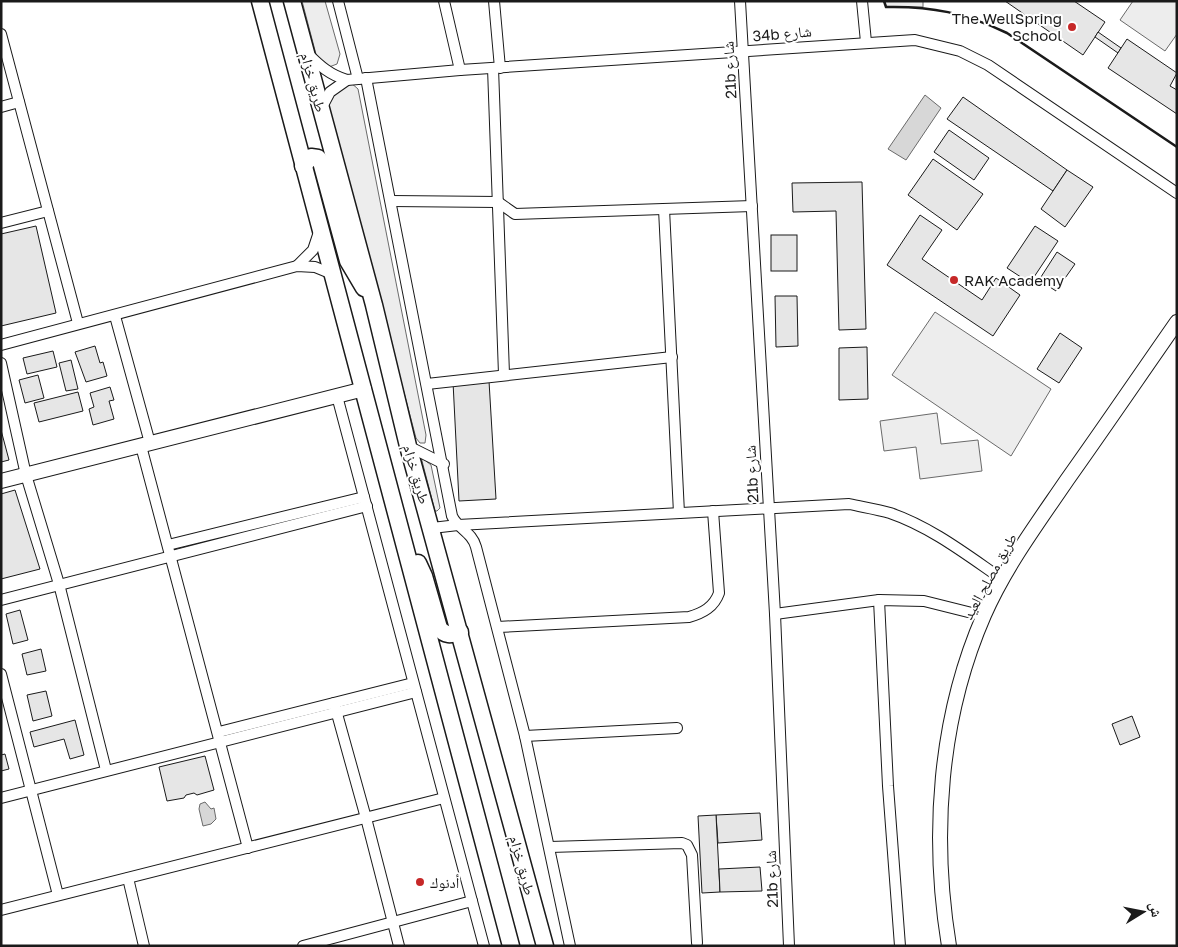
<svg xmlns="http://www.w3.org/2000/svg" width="1178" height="947" viewBox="0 0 1178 947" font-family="'Golos Text','Noto Naskh Arabic',sans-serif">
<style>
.green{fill:#ededed;stroke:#6a6a6a}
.water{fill:#d7d7d7;stroke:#6a6a6a}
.building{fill:#e6e6e6;stroke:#1a1a1a}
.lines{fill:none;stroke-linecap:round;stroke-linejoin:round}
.street-casing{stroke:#1a1a1a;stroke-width:12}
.secondary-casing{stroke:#1a1a1a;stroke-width:16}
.primary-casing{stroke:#1a1a1a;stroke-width:19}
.street{stroke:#fff;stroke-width:10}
.secondary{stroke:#fff;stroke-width:14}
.primary{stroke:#fff;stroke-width:16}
.wall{stroke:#1a1a1a;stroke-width:2.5}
.poi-dot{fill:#c62828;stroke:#fff;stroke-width:2}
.labels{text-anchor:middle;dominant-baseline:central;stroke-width:4;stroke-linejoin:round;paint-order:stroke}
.poi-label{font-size:15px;fill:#1a1a1a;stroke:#fff;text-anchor:start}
.street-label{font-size:15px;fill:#1a1a1a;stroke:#fff}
</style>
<rect width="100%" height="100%" fill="#fff"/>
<g class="green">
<polygon points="302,1 325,1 340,54 337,64 329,67 317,58"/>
<polygon points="885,1 923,1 923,7 886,7"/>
<polygon points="1133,1 1177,1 1177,34 1165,51 1120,20"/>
<polygon points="337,80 350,82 358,89 426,435 425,443 420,443 416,438 325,95"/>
<polygon points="935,312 1051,389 1011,456 892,375"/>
<polygon points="937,413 941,444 978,440 982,471 920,479 916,447 884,451 880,421"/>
<polygon points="421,457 431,465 440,508 437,511 435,511"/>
</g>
<g class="water">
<polygon points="925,95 941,108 906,160 888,149"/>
<polygon points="205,802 211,809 214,808 216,819 211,824 203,826 199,809 200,804"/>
</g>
<g class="building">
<polygon points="1005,1 1074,1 1105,22 1083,55"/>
<polygon points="1098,32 1121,48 1118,53 1095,37"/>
<polygon points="1127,39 1177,73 1170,86 1177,90 1177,114 1108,68"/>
<polygon points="963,97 1067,170 1053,191 947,119"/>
<polygon points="949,130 989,158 974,180 934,152"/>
<polygon points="933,159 983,194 957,230 908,195"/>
<polygon points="1067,170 1093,187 1065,227 1041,209"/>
<polygon points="862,182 866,329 839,330 836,211 793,212 792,183"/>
<polygon points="920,215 942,230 922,259 982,300 996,278 1020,295 993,336 887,265"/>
<polygon points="36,226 56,313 1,326 1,234"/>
<polygon points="1035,226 1058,241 1030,283 1007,268"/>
<rect x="771" y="235" width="26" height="36"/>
<polygon points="1057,252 1075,264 1056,291 1039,280"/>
<polygon points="775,296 797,296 798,346 776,347"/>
<polygon points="1060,333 1082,348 1059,383 1037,369"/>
<polygon points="95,346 100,363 103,362 107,376 86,382 75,352"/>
<polygon points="867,347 868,399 839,400 839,348"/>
<polygon points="53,351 57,367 27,374 23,358"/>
<polygon points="71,360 78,389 66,391 59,363"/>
<polygon points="38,375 44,398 25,403 19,380"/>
<polygon points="489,381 496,499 459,501 453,382"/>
<polygon points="110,387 114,400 109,401 114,419 93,425 89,409 94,407 90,393"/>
<polygon points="78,392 83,411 39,422 34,403"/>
<polygon points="1,430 9,460 1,462"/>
<polygon points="15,490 40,569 1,579 1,494"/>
<polygon points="20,610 28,640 13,644 6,614"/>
<polygon points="41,649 46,671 27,675 22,654"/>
<polygon points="46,691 52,716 33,721 27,695"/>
<polygon points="1132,716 1140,737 1120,745 1112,724"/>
<polygon points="75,720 84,755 70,759 64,739 34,747 30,732"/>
<polygon points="5,754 9,769 1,771 1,755"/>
<polygon points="205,756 214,790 197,795 194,793 186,795 184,798 167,801 159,767"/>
<polygon points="760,813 762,840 718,843 716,815"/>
<polygon points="716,815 720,892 702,893 698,816"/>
<polygon points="760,867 762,891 720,892 719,869"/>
</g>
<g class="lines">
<defs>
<g id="street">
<polyline points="338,1 358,79"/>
<polyline points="444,1 460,70"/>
<polyline points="494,1 500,68"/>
<polyline points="740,1 775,614 789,946"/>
<polyline points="862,1 866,42"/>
<polyline points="1,34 78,323"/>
<path d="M308 54C320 66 330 75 347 80L460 70 915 40 960 51 988 65 1177 193"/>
<polyline points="493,68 504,374"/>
<path d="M366 78 452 516C458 529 472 532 476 547L525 736 570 946"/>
<polyline points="1,107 19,102"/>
<polyline points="321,109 330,92 347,80"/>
<polyline points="391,201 498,202 515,214 752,206"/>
<polyline points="664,209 679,513"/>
<polyline points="1,223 48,211"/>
<polyline points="297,266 313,250 319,232"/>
<polyline points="115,316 150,443"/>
<polyline points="1,345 297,266 315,267 332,274"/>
<polyline points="1,363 26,475 59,584 106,770"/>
<polyline points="427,384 672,357"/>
<polyline points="337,396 484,946"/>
<polyline points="141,446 248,848"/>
<polyline points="408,446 444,464"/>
<path d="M432 528 458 525 849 504C862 507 877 509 890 513 931 527 967 555 1002 579"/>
<polyline points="168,545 364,497"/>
<polyline points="1,600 367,506"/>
<polyline points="879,600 888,786 900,946"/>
<polyline points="775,614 879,600 924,601 984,616"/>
<path d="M498 627 689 617C703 613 714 607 719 593L713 511"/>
<polyline points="1,674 58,895"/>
<polyline points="334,703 366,818 399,946"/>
<polyline points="219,732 413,683"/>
<polyline points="525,736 677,728"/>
<polyline points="1,798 416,692"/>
<polyline points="550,847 682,843 687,845 692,855 697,943"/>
<polyline points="128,878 144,946"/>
<polyline points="1,910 444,798"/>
<polyline points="303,946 472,901"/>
</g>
<g id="secondary">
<polyline points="1,481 364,389"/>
<path d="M949 946C931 836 939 718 984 615 1005 567 1037 524 1067 480 1104 428 1140 375 1177 322"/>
</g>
<g id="primary">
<polyline points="260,1 511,946"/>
<polyline points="292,1 374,305 408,446 545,946"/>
<polyline points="303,166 311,157 318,158 321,162 348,261 364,288"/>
<path d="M418 563 424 576 439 628C445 636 451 635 460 632"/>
</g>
</defs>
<use href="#street" class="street-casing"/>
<use href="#secondary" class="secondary-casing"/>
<use href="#primary" class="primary-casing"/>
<use href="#street" class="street"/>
<use href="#secondary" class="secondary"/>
<use href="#primary" class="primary"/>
<path class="wall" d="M884 1 886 7C932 6 965 13 1007 33L1177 147"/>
</g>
<g class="poi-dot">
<circle cx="1072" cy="27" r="5"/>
<circle cx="954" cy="280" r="5"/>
<circle cx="420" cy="882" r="5"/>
</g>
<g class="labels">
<g class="poi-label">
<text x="1062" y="18" text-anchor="end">The WellSpring<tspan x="1062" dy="17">School</tspan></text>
<text x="964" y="280">RAK Academy</text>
<text x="430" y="882">أدنوك</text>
</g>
<g class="street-label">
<text transform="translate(782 33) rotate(-5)">34b شارع</text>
<text transform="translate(729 70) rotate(-93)">21b شارع</text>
<text transform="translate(314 82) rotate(75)">طريق خزام</text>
<text transform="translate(417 474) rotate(74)">طريق خزام</text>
<text transform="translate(751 474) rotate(-93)">21b شارع</text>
<text transform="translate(989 576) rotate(-61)">طريق مصلح العيد</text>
<text transform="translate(523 865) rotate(75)">طريق خزام</text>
<text transform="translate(771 879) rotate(-92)">21b شارع</text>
</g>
</g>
<rect width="1178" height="947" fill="none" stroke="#1a1a1a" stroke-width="5"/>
<g transform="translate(1143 912) rotate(80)" stroke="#ffffff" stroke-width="4" paint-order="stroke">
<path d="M0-4L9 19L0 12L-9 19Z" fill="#1a1a1a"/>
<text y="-8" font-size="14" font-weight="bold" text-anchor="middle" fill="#1a1a1a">ش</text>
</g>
</svg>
